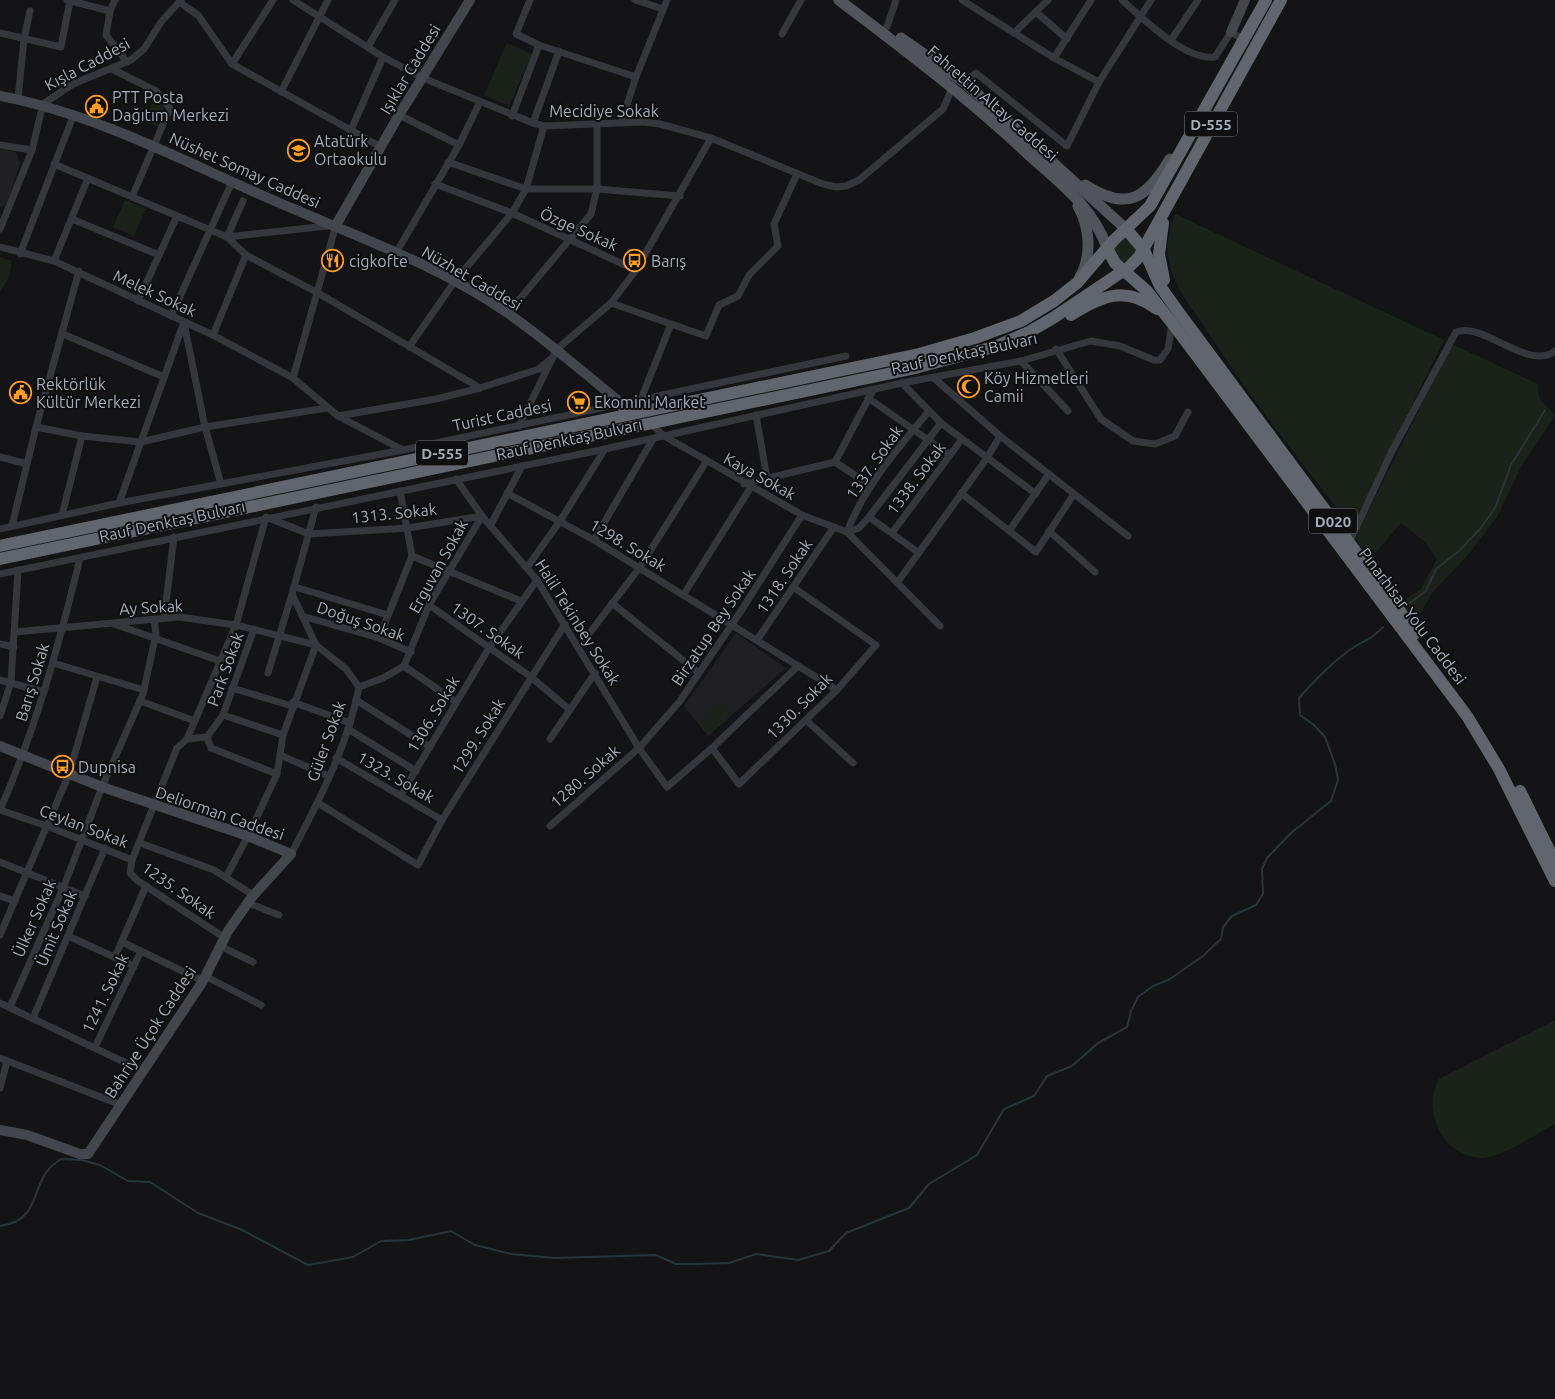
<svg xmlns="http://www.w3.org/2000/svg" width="1555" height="1399" viewBox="0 0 1555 1399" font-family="Ubuntu,sans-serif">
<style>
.built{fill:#202023}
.green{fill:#1a221a}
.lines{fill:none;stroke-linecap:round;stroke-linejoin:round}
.stream{stroke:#2a353b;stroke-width:2}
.street{stroke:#35373c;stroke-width:7}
.secondary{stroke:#43464c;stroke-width:10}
.primary{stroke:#51545b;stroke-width:11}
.highway{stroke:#61656d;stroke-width:12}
.labels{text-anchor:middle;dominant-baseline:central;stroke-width:4;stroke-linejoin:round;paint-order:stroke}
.shield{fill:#0f0f11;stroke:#787e86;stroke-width:1}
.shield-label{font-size:15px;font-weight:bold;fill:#a5adb8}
.street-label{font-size:16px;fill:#a5adb8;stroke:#0f0f11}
.poi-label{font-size:16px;fill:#a5adb8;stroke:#0f0f11;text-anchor:start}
</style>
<rect width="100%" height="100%" fill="#141416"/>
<g class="built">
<polygon points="0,149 16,152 20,164 7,203 0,208"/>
<polygon points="736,633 786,668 708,736 684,706"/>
</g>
<g class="green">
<polygon points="507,43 532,54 509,106 484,95"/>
<polygon points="153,100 164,107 157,126 143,121"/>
<polygon points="125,200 146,209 134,236 113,227"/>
<path d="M1175 214 1444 340 1352 527C1301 464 1252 399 1207 331 1194 311 1176 290 1170 266 1165 246 1169 233 1175 214Z"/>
<circle cx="1125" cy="250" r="11"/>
<polygon points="0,257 12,261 9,277 0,292"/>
<polygon points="1452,344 1538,384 1539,398 1555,415 1520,469 1497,517 1468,555 1431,594 1417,621 1401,602 1421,589 1437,559 1425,542 1401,523 1370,559 1355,538"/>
<polygon points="721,700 732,713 709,733 699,721"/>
<path d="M1555 1020V1124C1536 1134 1503 1157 1482 1158 1443 1158 1421 1110 1439 1079Z"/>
</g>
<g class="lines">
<g class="stream">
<polyline points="1407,605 1426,591 1436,569 1460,550 1480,529 1495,508 1511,465 1545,410"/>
<path d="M0 1226C40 1221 31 1188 49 1169 52 1165 57 1162 61 1159L82 1160 100 1165 128 1181 150 1182 198 1213 240 1229 308 1265 353 1257 381 1241 409 1240 451 1231 475 1245 511 1254 555 1258 656 1255 676 1264H697L729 1263 756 1254 798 1260 829 1251 846 1233 909 1208 929 1184 977 1155 1004 1109 1034 1096 1047 1076 1072 1066 1098 1043 1127 1027 1131 1011 1138 997 1153 986 1170 979 1203 956 1221 939 1223 927 1232 916 1256 905 1263 894 1262 869 1267 858 1291 833 1331 801 1338 780 1335 764 1325 737 1314 725 1300 715 1299 698C1315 680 1334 660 1354 647 1366 640 1373 638 1383 627"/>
</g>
<g class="street">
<polyline points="67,0 110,11"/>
<polyline points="115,0 110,11 106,35 127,62"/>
<polyline points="293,0 383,57 423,78 533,123 544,126 643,122 660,124 711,138 823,184 836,187 846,186 859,180 943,109 953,86"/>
<polyline points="530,0 516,34 539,45 636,77"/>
<polyline points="635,0 663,9"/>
<polyline points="962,0 1054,58 1099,82"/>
<path d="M1122 0C1143 19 1186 61 1215 57L1231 32 1244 40"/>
<polyline points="179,2 198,15 232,64 381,147"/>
<polyline points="1036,12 1067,39"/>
<polyline points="887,27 896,0"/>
<polyline points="0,33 61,47 70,1"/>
<polyline points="1014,33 1048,0"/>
<polyline points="782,34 801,0"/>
<polyline points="1171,40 1198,0"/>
<polyline points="368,47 395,0"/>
<polyline points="1054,58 1091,0"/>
<polyline points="232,64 273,0"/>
<polyline points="112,69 156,91 170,108 132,197"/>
<polyline points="964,82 976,73 1067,146 1099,82 1151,0"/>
<polyline points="281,92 328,0"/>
<polyline points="18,99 24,39 30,11"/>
<polyline points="399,115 459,145"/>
<polyline points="512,116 539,45"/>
<polyline points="533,123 559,51"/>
<polyline points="621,123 636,77 667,0"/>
<polyline points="351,130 383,57"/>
<polyline points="0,145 32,150"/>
<polyline points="448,162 526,189 597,189 680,196"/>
<polyline points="54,164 227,237 336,225 293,378"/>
<polyline points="435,184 512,213 636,270"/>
<polyline points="243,201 227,237 246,255"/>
<polyline points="72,219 159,255"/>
<polyline points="0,229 32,150 43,104 73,84 131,60 144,49 161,22 181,0"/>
<polyline points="0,247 54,261 213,335 293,378 338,416 403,450"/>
<polyline points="396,253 459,145 480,102"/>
<polyline points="20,254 74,114"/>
<polyline points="54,261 88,178"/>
<polyline points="79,271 36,427 82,436 141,442 205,427 327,408"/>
<polyline points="138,301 177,216"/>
<polyline points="611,303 671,324 641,399"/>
<polyline points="508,313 591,214 597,189 597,125"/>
<polyline points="171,316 232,182"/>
<polyline points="184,323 205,427 221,484"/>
<polyline points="671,324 706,336 719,305 738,296 749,275 778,246 774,224 797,174"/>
<polyline points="63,334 164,377"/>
<polyline points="213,335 246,255 318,293 480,388"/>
<polyline points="409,347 455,281 512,213 526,189 544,126"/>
<polyline points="1056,349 1101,419 1133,441 1155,444 1175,436 1188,412"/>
<polyline points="1021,361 1068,411"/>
<polyline points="935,379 1000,436 1128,536"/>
<polyline points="902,383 941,423 1036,494"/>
<polyline points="868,398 950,455"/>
<polyline points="756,415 767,478"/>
<polyline points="338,416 436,399 480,388 539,369 553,357 556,350 611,303 636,270 711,138"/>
<polyline points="651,424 664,436 802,515 847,532 940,626"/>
<polyline points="519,426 552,359"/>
<polyline points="0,457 27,464"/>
<polyline points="835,462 871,486"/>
<polyline points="456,479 482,516 537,580 639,748 667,787 712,748 798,666"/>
<polyline points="744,484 835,462 873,390"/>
<polyline points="507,493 594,540 837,690"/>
<polyline points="961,493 1036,552 1074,494"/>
<polyline points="119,503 184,322"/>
<polyline points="62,515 82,436"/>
<polyline points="869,517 919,553"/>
<polyline points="12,526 36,427"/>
<polyline points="490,526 522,466"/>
<polyline points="0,529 119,503 403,450 846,356"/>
<polyline points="1009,531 1049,474"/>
<polyline points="1049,531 1095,572"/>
<path d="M847 532C864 487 899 447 929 411"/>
<polyline points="847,532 859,528 869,517 941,423"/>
<polyline points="892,533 962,439"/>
<polyline points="594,540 653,439"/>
<path d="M1349 543 1392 451 1456 332C1483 321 1529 372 1555 351"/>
<polyline points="412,556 521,601"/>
<polyline points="528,566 560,521 605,449"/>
<polyline points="0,574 605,449 902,383 1021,361 1091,341 1120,346 1154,360 1160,360 1168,349 1172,323"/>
<polyline points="897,583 987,458 1000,436"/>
<polyline points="295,587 388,615"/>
<polyline points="684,594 751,487"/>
<polyline points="612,603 699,673"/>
<polyline points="429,605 531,677 570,710"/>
<polyline points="302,616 379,638 411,652"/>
<polyline points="164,618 174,537"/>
<polyline points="114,624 220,661"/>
<polyline points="15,632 179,617 236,625 316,645 283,735 277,774 248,836 226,877"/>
<polyline points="379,638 412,556 400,491"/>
<polyline points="757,640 834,527"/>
<polyline points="0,644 14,647"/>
<polyline points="579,647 640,567 706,462"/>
<polyline points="53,663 144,690"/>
<polyline points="404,666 456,702"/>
<polyline points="268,673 292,594"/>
<polyline points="0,680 44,692"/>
<polyline points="359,687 383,678 404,666 429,605 482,516"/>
<polyline points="232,688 292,706"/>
<polyline points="356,700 430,747"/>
<polyline points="140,701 195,721"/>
<polyline points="293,702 350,723"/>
<polyline points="223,715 283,735"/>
<polyline points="0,716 11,682 18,570"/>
<polyline points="806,720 853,763"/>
<polyline points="348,729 416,771"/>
<polyline points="207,737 211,748 277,774"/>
<polyline points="187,739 236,625 266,517 309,534 408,528 482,516"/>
<polyline points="550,739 595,673"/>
<polyline points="712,748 739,784 837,690 876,645 793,587"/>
<polyline points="280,755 328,776"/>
<polyline points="336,758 442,820"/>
<polyline points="401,795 489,648 537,580"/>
<polyline points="318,803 418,865 442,820 565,624"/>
<polyline points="0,810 47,826 132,860 177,748 187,739 207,737 223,715 254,629"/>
<path d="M0 810C36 728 59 645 80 558"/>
<polyline points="550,826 639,748 680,701 739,614 802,515"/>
<polyline points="140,843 214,870 253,895"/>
<path d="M291 854C318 802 348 746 359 687L346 669 316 645 292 594 316 507"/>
<polyline points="132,860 130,873 138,881 225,938"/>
<polyline points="0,862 85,896"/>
<polyline points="0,896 15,901"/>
<polyline points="248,903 279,915"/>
<polyline points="0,935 69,774 97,677"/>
<polyline points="68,936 134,966"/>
<polyline points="122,942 203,981"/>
<polyline points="220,946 253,962"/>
<polyline points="115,957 146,886"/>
<polyline points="205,976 261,1005"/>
<polyline points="0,1003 143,1071"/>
<polyline points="10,1007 64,886 102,787 143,694 156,634 154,619"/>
<polyline points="33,1018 105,848"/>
<polyline points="95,1047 141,951"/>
<polyline points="0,1058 121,1105"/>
<polyline points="0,1088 7,1061"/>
</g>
<g class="secondary">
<polyline points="1231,32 1245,0"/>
<path d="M0 96C89 113 168 153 250 190 337 230 430 259 509 314 548 341 584 373 621 403L625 415"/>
<polyline points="336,225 399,115 470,0"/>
<polyline points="0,746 102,787 248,836 291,854 252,897 228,931 203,981 88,1154 80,1154 27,1135 0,1130"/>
</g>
<g class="primary">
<path d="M839 0C905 50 970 99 1030 156 1061 184 1093 207 1107 248"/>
<polyline points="901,38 964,82 1126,229"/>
<path d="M1085 185C1127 212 1146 199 1170 159"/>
<path d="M1078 206C1090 227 1092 256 1080 277"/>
</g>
<g class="highway">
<polyline points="1163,223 1159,254 1164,280"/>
<polyline points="1126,229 1144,250 1160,286 1177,310 1416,633"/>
<polyline points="1107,248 1115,263 1146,290 1172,323 1467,716 1499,769 1555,881"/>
<path d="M1071 315C1101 296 1125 285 1157 309"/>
<polyline points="0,546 919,354 975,338 1021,321 1054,301 1077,283 1113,241 1150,206 1266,0"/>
<polyline points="0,559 911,369 994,347 1029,332 1053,318 1129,267 1139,257 1281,0"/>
<polyline points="1520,791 1555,862"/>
</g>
</g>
<defs>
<symbol id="civic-ring" viewBox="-11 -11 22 22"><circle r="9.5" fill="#0f0f11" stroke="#fe9e24" stroke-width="1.5"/><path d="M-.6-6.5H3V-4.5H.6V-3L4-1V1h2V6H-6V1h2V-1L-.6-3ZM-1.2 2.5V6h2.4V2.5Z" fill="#fe9e24"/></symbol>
<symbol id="school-ring" viewBox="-11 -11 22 22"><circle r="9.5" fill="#0f0f11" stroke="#fe9e24" stroke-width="1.5"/><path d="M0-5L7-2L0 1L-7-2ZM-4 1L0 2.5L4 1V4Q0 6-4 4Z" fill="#fe9e24"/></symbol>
<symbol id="restaurant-ring" viewBox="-11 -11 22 22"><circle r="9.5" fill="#0f0f11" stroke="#fe9e24" stroke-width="1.5"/><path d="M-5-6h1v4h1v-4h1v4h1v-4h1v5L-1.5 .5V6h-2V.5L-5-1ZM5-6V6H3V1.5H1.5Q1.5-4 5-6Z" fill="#fe9e24"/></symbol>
<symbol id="bus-ring" viewBox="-11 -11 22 22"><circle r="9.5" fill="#0f0f11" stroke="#fe9e24" stroke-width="1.5"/><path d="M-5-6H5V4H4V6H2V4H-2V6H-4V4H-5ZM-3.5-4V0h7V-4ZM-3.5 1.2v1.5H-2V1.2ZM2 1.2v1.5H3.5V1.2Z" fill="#fe9e24"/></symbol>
<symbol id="mosque-ring" viewBox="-11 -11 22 22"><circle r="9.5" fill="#0f0f11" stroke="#fe9e24" stroke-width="1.5"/><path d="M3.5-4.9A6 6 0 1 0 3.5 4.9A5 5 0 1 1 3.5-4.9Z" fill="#fe9e24"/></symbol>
<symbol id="supermarket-ring" viewBox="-11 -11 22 22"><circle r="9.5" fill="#0f0f11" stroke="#fe9e24" stroke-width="1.5"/><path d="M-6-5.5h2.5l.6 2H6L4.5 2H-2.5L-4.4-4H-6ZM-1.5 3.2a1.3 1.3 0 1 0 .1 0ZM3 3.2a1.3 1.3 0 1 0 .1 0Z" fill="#fe9e24"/></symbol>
</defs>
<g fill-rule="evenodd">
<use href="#civic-ring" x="84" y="94" width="25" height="25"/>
<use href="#school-ring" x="286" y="138" width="25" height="25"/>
<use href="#restaurant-ring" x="320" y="248" width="25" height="25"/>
<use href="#bus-ring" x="622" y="248" width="25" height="25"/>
<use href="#mosque-ring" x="956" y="374" width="25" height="25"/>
<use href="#civic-ring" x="8" y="380" width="25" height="25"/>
<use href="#supermarket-ring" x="566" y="390" width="25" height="25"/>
<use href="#bus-ring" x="50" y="754" width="25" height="25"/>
</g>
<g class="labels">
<g class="shield">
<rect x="1185" y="111.5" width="52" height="25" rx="4"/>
<rect x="416" y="440.5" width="52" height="25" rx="4"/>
<rect x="1309" y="508.5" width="48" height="25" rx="4"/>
</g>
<g class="shield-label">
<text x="1211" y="124">D-555</text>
<text x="442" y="453">D-555</text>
<text x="1333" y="521">D020</text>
</g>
<g class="street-label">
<text transform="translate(87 64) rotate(-28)">Kışla Caddesi</text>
<text transform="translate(410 69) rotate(-59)">Işıklar Caddesi</text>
<text transform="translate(993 103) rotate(41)">Fahrettin Altay Caddesi</text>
<text x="604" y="111">Mecidiye Sokak</text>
<text transform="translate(245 170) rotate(24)">Nüshet Somay Caddesi</text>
<text transform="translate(579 229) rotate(24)">Özge Sokak</text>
<text transform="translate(472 278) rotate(30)">Nüzhet Caddesi</text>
<text transform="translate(155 293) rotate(25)">Melek Sokak</text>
<text transform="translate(964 353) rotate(-12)">Rauf Denktaş Bulvarı</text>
<text transform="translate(502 415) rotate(-12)">Turist Caddesi</text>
<text transform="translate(569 439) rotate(-12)">Rauf Denktaş Bulvarı</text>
<text transform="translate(874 462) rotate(-55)">1337. Sokak</text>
<text transform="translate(760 476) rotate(29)">Kaya Sokak</text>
<text transform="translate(916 478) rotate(-53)">1338. Sokak</text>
<text transform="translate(394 513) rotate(-6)">1313. Sokak</text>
<text transform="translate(172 521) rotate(-12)">Rauf Denktaş Bulvarı</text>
<text transform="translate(628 545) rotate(31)">1298. Sokak</text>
<text transform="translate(438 566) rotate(-61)">Erguvan Sokak</text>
<text transform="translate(784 576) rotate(-56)">1318. Sokak</text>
<text transform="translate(151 607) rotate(-3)">Ay Sokak</text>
<text transform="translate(1413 616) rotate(53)">Pınarhisar Yolu Caddesi</text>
<text transform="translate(361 621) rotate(19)">Doğuş Sokak</text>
<text transform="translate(578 622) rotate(58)">Halil Tekinbey Sokak</text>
<text transform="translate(713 627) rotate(-56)">Birzatup Bey Sokak</text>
<text transform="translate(488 630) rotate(35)">1307. Sokak</text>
<text transform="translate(225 669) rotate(-70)">Park Sokak</text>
<text transform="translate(32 682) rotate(-73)">Barış Sokak</text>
<text transform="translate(799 706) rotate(-45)">1330. Sokak</text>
<text transform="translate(433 714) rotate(-59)">1306. Sokak</text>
<text transform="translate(478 736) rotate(-58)">1299. Sokak</text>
<text transform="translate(326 741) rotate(-70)">Güler Sokak</text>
<text transform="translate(585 776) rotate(-41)">1280. Sokak</text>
<text transform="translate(396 777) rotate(30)">1323. Sokak</text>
<text transform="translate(220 813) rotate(19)">Deliorman Caddesi</text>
<text transform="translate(84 826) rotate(21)">Ceylan Sokak</text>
<text transform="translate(179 890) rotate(35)">1235. Sokak</text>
<text transform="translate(34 918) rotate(-66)">Ülker Sokak</text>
<text transform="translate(56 928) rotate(-67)">Ümit Sokak</text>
<text transform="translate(105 993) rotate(-64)">1241. Sokak</text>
<text transform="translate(150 1032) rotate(-57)">Bahriye Üçok Caddesi</text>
</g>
<g class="poi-label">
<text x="112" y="97">PTT Posta<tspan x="112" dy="18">Dağıtım Merkezi</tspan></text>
<text x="314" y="141">Atatürk<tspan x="314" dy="18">Ortaokulu</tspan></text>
<text x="349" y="261">cigkofte</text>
<text x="651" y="261">Barış</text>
<text x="984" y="378">Köy Hizmetleri<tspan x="984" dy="18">Camii</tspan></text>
<text x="36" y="384">Rektörlük<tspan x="36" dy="18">Kültür Merkezi</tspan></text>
<text x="594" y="402">Ekomini Market</text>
<text x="78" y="767">Dupnisa</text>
</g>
</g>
</svg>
